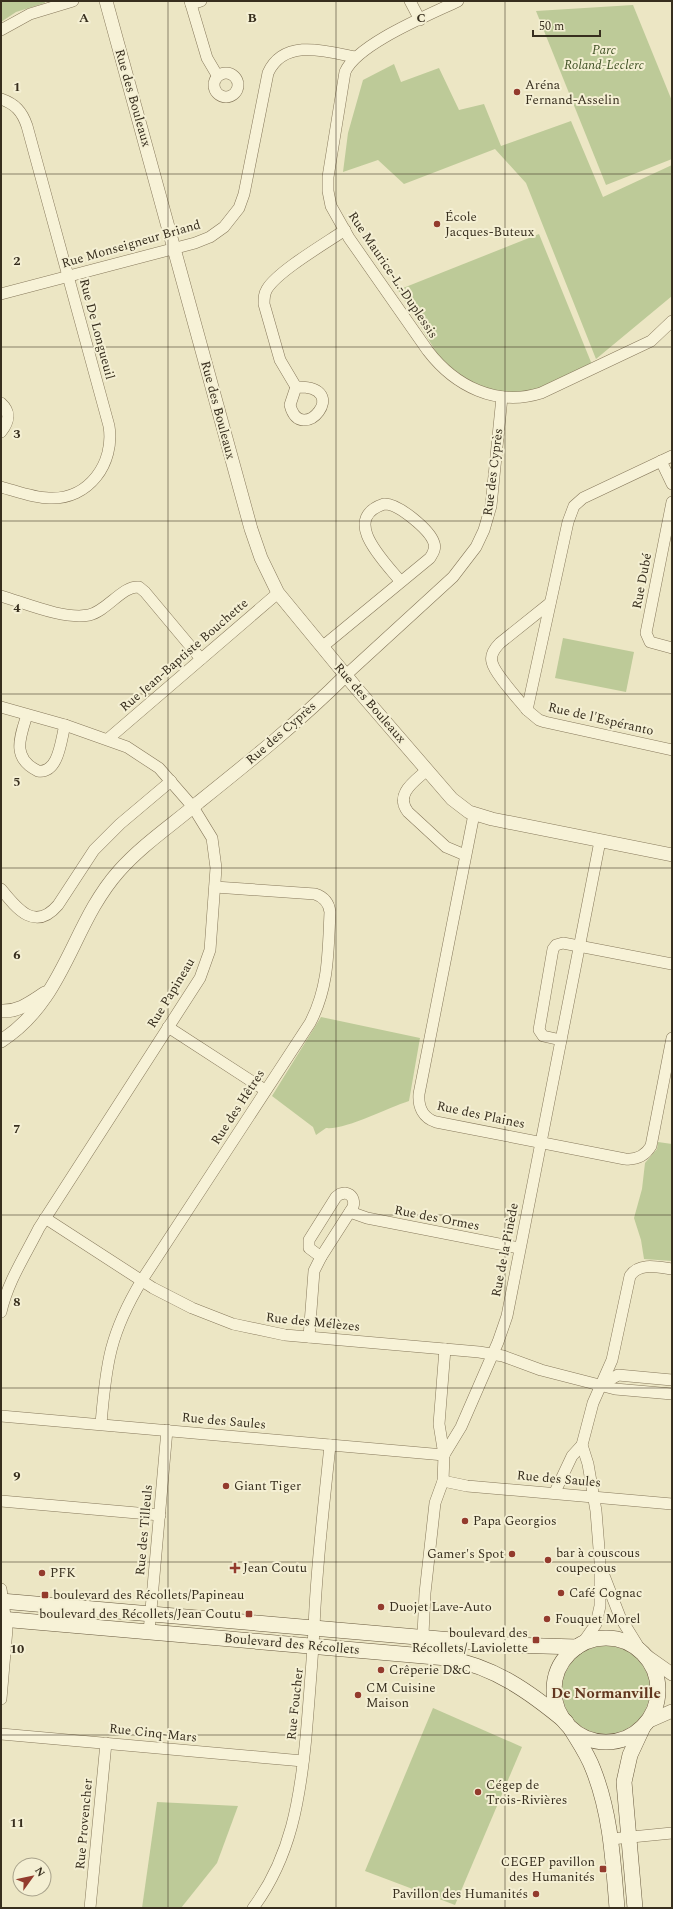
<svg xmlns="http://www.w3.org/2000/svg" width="673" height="1909" viewBox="0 0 673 1909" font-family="Spectral,serif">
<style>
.green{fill:#bdca98}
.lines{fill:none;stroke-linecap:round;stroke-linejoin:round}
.minor-casing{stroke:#86785b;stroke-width:12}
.tertiary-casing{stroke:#86785b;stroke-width:14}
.secondary-casing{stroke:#68593e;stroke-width:16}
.minor{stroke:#f7f2d7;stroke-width:11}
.tertiary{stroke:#f7f2d7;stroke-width:13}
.secondary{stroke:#f7f2d7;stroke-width:15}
.grid{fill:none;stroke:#372e1e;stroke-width:1;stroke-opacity:0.55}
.poi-dot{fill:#933b2d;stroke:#f4efd3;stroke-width:1.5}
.labels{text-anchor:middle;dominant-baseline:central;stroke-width:4;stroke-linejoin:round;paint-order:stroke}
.park-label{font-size:13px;font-style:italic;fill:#415226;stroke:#f4efd3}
.poi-label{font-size:13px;fill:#372e1e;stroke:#f4efd3;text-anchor:start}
.street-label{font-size:13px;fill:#372e1e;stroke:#f4efd3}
.quarter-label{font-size:15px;font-weight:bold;fill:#62371f;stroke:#f4efd3}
.grid-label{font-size:13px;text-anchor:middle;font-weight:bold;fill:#372e1e;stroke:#f4efd3;stroke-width:4;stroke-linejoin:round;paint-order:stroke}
</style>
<rect width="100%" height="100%" fill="#ece6c4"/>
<g class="green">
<polygon points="1,1 44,1 45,3 16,12 1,22"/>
<polygon points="633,5 672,101 672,159 606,185 536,11"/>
<polygon points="394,64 401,82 439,68 459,110 484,104 501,146 571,121 603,197 672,165 672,296 596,359 526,183 495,149 404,184 378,160 343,172 348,133 363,80"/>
<polygon points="539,234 593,367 551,389 499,401 451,376 398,290"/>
<polygon points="563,638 634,652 626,692 555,678"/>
<path d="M321 1017 420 1038 409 1101C387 1108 346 1130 326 1128L316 1135 313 1127 272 1096Z"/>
<polygon points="658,1142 672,1144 672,1261 644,1259 641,1240 634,1218 642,1189 645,1163 657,1149"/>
<circle cx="606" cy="1690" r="44"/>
<polygon points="433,1708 522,1747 455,1905 365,1871"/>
<polygon points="157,1802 238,1806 217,1863 181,1908 142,1908"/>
</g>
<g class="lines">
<defs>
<g id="minor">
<polyline points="190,1 207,58 217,75"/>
<polyline points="410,1 420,20"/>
<path d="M458 1C429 15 357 44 345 72L328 177V191L331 206 349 238 428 351C455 386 496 407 541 393L651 341 672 321"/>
<polyline points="191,4 201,1"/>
<polyline points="1,30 30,14 73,1"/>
<circle cx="226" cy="85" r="12"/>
<path d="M1 99C15 104 22 111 27 126L109 426C115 463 89 500 49 498 33 498 16 491 1 487"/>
<path d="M1 294 195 243 210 237 224 227 239 208 244 194 268 73C284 38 326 51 355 57"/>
<path d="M296 387 280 360 264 304C264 298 264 294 267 289 278 271 326 243 345 230"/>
<path d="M296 387C354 385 301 448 290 405Z"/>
<path d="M1 403C11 412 9 422 1 432"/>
<polyline points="672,456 583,498 574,506 568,522 527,710 539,720 545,722 672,750"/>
<polyline points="661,461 672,484"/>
<polyline points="672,502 646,633 650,642 672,648"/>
<path d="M1 596C25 603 64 620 89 615 107 611 123 585 139 587L145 592 201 659"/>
<path d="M322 647 430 558C433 553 436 549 434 543 430 530 398 503 384 504 339 519 386 563 401 582"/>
<polyline points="346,675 453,577 476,547 484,530 491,506 502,397"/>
<path d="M1 707 65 725 127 747 159 768 193 807 212 838 216 868 210 950 200 978 39 1228C25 1256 8 1281 1 1312"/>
<path d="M527 710C519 700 494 673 492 662 490 655 495 648 500 643L550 603"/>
<path d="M27 715C20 737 11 758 38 771 59 774 61 739 65 725"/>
<polyline points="108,739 278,593"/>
<path d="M427 770C415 781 394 794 408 812L446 847 465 855"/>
<path d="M474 814 419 1094C418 1107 423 1118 436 1122L625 1159C636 1160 645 1156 651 1146L672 1038"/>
<path d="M1 889C17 909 35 932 58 905L94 850 120 824 171 781"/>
<polyline points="168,1027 265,1090"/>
<polyline points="561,1040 543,1036 539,1030 553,949 556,945 563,943 672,964"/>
<path d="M345 1193C352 1194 355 1200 353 1207L321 1257 309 1248V1240L336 1197 340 1194Z"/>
<polyline points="350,1212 367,1218 519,1248"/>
<polyline points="45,1218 153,1288 192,1308 233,1324 285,1335 479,1352 503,1356 541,1370 615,1389 672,1394"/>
<polyline points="309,1337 314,1271 321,1257"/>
<polyline points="601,1385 618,1375 672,1380"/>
<polyline points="1,1416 444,1455"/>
<path d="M101 1424C106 1363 110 1333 142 1280L310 1023C329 987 328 952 330 912 329 903 324 897 315 894L215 887"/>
<polyline points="444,1455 461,1427 498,1342 507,1316 600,841"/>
<polyline points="443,1481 467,1486 672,1504"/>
<polyline points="555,1492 572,1456 582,1445"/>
<polyline points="1,1501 160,1515"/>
<polyline points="603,1573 620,1617 641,1651"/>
<polyline points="1,1589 7,1629 1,1699"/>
<polyline points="149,1632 167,1430"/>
<path d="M582 1644 596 1624 600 1606V1561L596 1511 588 1464 582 1445 593 1403 612 1360 630 1276C639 1262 658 1267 672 1269"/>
<polyline points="422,1655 425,1593 435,1503 443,1481 444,1455 439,1424 445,1349"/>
<polyline points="1,1734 303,1761"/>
<polyline points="611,1839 672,1833"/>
<polyline points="90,1908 106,1743"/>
<path d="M253 1908C291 1857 300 1799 306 1737 309 1701 312 1665 314 1629 316 1567 324 1506 330 1445"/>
</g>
<g id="tertiary">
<polyline points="106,1 251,529 261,558 278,593 357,689 452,799 469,812 492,819 672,855"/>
<path d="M1 1011C19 1012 31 1002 45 993"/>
<path d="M1 1041C66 999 71 925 119 871 142 845 172 825 199 802 249 762 300 721 346 675"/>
<polyline points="645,1655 672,1674"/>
<polyline points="647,1722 672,1711"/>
</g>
<g id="secondary">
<polyline points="1,1601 510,1645 577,1647"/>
<path d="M1 1619 447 1658C495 1667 530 1692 566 1722"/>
<circle cx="606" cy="1690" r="52"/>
<path d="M571 1729C579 1742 588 1755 593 1769 611 1814 613 1861 617 1908"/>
<polyline points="635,1908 624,1782 630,1755 643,1727"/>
</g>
</defs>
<use href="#minor" class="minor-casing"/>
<use href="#tertiary" class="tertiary-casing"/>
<use href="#secondary" class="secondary-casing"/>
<use href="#minor" class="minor"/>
<use href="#tertiary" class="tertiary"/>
<use href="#secondary" class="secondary"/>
</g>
<path class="grid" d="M168 1V1908M336 1V1908M505 1V1908M1 174H672M1 347H672M1 521H672M1 694H672M1 868H672M1 1041H672M1 1215H672M1 1388H672M1 1562H672M1 1735H672"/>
<g class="poi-dot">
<circle cx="517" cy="92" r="4"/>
<circle cx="437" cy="224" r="4"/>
<circle cx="226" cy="1486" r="4"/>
<circle cx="465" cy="1521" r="4"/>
<circle cx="512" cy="1554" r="4"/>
<circle cx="548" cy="1560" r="4"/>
<path d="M233 1562h4v4h4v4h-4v4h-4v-4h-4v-4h4z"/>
<circle cx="42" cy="1573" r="4"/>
<circle cx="561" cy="1593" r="4"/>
<rect x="41" y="1591" width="8" height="8" rx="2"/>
<circle cx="381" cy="1607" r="4"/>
<rect x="245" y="1610" width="8" height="8" rx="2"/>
<circle cx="547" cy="1619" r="4"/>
<rect x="532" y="1636" width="8" height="8" rx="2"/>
<circle cx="381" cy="1670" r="4"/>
<circle cx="358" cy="1695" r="4"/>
<circle cx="478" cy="1792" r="4"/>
<rect x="599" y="1865" width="8" height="8" rx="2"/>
<circle cx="536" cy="1894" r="4"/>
</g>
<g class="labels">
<g class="park-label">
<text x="604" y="50">Parc<tspan x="604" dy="15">Roland-Leclerc</tspan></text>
</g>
<g class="poi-label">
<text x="525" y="85">Aréna<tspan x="525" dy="15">Fernand-Asselin</tspan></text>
<text x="445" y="217">École<tspan x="445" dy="15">Jacques-Buteux</tspan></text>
<text x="234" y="1486">Giant Tiger</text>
<text x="473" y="1521">Papa Georgios</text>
<text x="556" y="1553">bar à couscous<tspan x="556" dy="15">coupecous</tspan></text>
<text x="504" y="1554" text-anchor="end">Gamer's Spot</text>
<text x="243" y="1568">Jean Coutu</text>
<text x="50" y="1573">PFK</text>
<text x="569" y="1593">Café Cognac</text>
<text x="53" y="1595">boulevard des Récollets/Papineau</text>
<text x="389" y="1607">Duojet Lave-Auto</text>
<text x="241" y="1614" text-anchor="end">boulevard des Récollets/Jean Coutu</text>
<text x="555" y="1619">Fouquet Morel</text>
<text x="528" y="1633" text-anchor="end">boulevard des<tspan x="528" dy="15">Récollets/ Laviolette</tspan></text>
<text x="389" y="1670">Crêperie D&amp;C</text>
<text x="366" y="1688">CM Cuisine<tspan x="366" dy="15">Maison</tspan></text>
<text x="486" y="1785">Cégep de<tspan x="486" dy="15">Trois-Rivières</tspan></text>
<text x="595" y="1862" text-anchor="end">CEGEP pavillon<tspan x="595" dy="15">des Humanités</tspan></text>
<text x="528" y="1894" text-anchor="end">Pavillon des Humanités</text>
</g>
<g class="street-label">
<text transform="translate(133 98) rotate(74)">Rue des Bouleaux</text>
<text transform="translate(131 244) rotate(-16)">Rue Monseigneur Briand</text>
<text transform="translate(393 275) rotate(56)">Rue Maurice-L.-Duplessis</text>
<text transform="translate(97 329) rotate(75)">Rue De Longueuil</text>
<text transform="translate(218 410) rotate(75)">Rue des Bouleaux</text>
<text transform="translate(493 472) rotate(-83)">Rue des Cyprès</text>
<text transform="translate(642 581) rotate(-79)">Rue Dubé</text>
<text transform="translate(184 655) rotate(-41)">Rue Jean-Baptiste Bouchette</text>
<text transform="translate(370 703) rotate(49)">Rue des Bouleaux</text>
<text transform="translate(601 719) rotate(13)">Rue de l'Espéranto</text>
<text transform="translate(281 733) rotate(-41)">Rue des Cyprès</text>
<text transform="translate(171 993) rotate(-59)">Rue Papineau</text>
<text transform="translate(238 1107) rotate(-57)">Rue des Hêtres</text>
<text transform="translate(481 1115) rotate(12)">Rue des Plaines</text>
<text transform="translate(437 1218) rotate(11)">Rue des Ormes</text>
<text transform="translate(505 1250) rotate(-79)">Rue de la Pinède</text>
<text transform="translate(313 1322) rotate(6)">Rue des Mélèzes</text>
<text transform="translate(224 1421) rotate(5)">Rue des Saules</text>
<text transform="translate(559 1479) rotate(5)">Rue des Saules</text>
<text transform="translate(144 1530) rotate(-85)">Rue des Tilleuls</text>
<text transform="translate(292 1644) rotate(5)">Boulevard des Récollets</text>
<text transform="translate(295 1704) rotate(-84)">Rue Foucher</text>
<text transform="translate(153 1733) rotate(6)">Rue Cinq-Mars</text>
<text transform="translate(84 1824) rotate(-85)">Rue Provencher</text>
</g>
<g class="quarter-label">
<text x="606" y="1693">De Normanville</text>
</g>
</g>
<g class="grid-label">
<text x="84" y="22">A</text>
<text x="252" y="22">B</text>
<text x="421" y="22">C</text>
<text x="17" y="91">1</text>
<text x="17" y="265">2</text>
<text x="17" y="438">3</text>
<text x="17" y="612">4</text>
<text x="17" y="786">5</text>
<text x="17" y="959">6</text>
<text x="17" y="1133">7</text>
<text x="17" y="1306">8</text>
<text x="17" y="1480">9</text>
<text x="17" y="1653">10</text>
<text x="17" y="1827">11</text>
</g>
<rect width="673" height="1909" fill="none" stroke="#372e1e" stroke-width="4"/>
<g transform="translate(32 1877) rotate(57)"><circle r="19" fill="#f4efd3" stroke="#a8a28b"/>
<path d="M0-3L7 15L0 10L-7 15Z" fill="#933b2d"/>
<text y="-6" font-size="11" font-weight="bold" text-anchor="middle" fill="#372e1e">N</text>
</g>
<path d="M533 30v6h67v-6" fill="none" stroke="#372e1e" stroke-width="2"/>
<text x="539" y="30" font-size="12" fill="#372e1e" stroke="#f4efd3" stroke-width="3" paint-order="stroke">50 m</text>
</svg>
